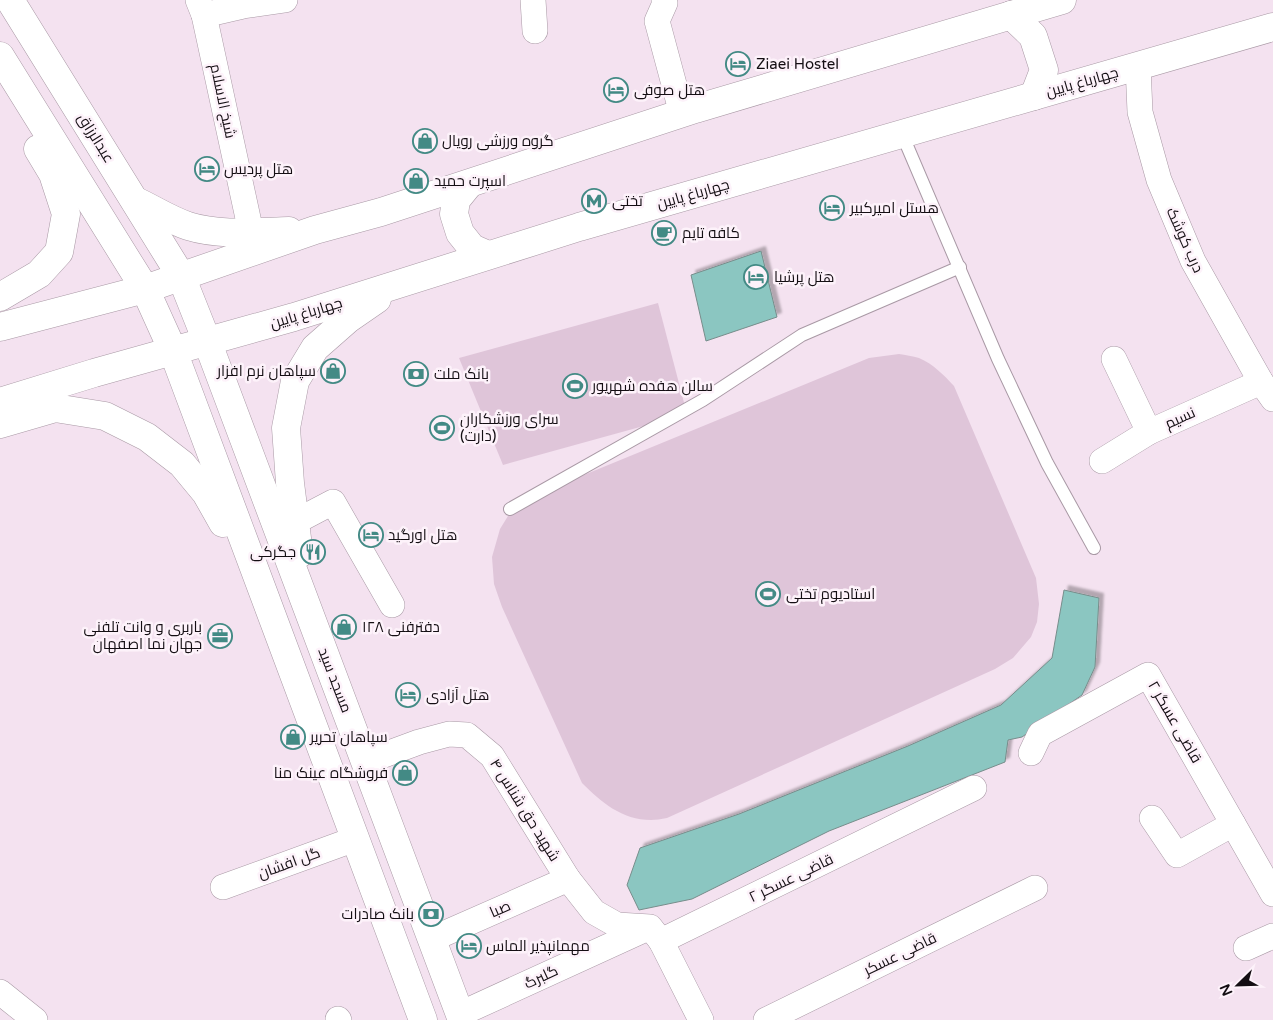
<svg xmlns="http://www.w3.org/2000/svg" width="1273" height="1020" viewBox="0 0 1273 1020" font-family="'Varela Round',Cairo,sans-serif">
<style>
.park{fill:#dfc5d9}
.building{fill:#8bc6c1;stroke:#778d8b;filter:url(#shadow)}
.lines{fill:none;stroke-linecap:round;stroke-linejoin:round}
.service-casing{stroke:#a999a5;stroke-width:14}
.minor-casing{stroke:#a999a5;stroke-width:26}
.primary-casing{stroke:#a999a5;stroke-width:29}
.service{stroke:#fff;stroke-width:12}
.minor{stroke:#fff;stroke-width:25}
.primary{stroke:#fff;stroke-width:28}
.labels{text-anchor:middle;dominant-baseline:central;stroke-width:5;stroke-linejoin:round;paint-order:stroke}
.poi-label{font-size:15px;fill:#140e13;stroke:#fdf2fa;text-anchor:start}
.street-label{font-size:15px;fill:#140e13;stroke:#fdf2fa}
</style>
<defs>
<filter id="shadow"><feDropShadow dx="4.5" dy="-4.5" stdDeviation="1" flood-color="#0004"/></filter>
</defs>
<rect width="100%" height="100%" fill="#f4e2f0"/>
<g class="park">
<polygon points="658,303 687,414 503,465 459,358"/>
<path d="M899 354C905 355 913 356 919 358 933 364 944 375 954 386L1036 578 1039 604 1037 622 1031 637 1013 658 995 669 667 818C661 819 656 820 651 820 622 820 601 802 582 783L502 607 494 584 492 557 500 529 508 516 523 500 869 358Z"/>
</g>
<g class="building">
<polygon points="761,251 777,317 706,341 691,275"/>
<polygon points="1064,590 1099,598 1095,667 1082,695 1022,737 1008,740 1005,762 829,831 692,899 639,910 627,885 640,848 739,814 908,746 1001,705 1052,658"/>
</g>
<g class="lines">
<defs>
<g id="service">
<polyline points="902,134 998,359 1047,463 1094,548"/>
<polyline points="510,509 703,400 802,335 960,267"/>
</g>
<g id="minor">
<polyline points="198,0 204,15 251,232"/>
<polyline points="533,0 535,31"/>
<polyline points="664,0 665,3 657,21 682,114"/>
<polyline points="204,15 243,6 285,0"/>
<polyline points="1138,66 1140,112 1159,180 1193,261 1243,350 1261,382 1273,399"/>
<polyline points="1114,359 1149,432"/>
<polyline points="1102,461 1149,432 1261,382"/>
<polyline points="295,522 333,502 392,605"/>
<polyline points="1031,753 1040,734 1148,675 1273,894"/>
<polyline points="365,762 419,742 449,734 467,735 492,756 568,879 594,912 617,925 650,927 661,941 701,1020"/>
<polyline points="1152,818 1177,855 1233,824"/>
<polyline points="223,887 355,839"/>
<polyline points="432,939 568,879"/>
<polyline points="661,941 974,788"/>
<polyline points="1246,948 1273,936"/>
<polyline points="0,992 35,1020"/>
<polyline points="460,1014 646,929"/>
<polyline points="338,1019 339,1020"/>
<polyline points="766,1020 1035,888"/>
</g>
<g id="primary">
<polyline points="10,0 181,276 212,354 462,1020"/>
<polyline points="1011,15 1033,36 1044,70 1034,96"/>
<polyline points="0,56 145,289 173,351 423,1020"/>
<polyline points="469,184 456,200 454,214 460,233 472,248 488,255"/>
<path d="M136 201C153 209 170 220 188 226 220 236 256 232 289 231"/>
<polyline points="0,297 39,274 59,252 66,214 53,174 38,149"/>
<polyline points="0,327 145,289 315,230 381,212 695,109 1062,0"/>
<polyline points="0,402 94,373 294,317 579,227 1273,27"/>
<polyline points="0,424 55,408 105,416 147,437 182,464 206,493 223,523"/>
<polyline points="299,554 290,483 286,428 295,381 315,348 348,319 377,299"/>
</g>
</defs>
<use href="#service" class="service-casing"/>
<use href="#minor" class="minor-casing"/>
<use href="#primary" class="primary-casing"/>
<use href="#service" class="service"/>
<use href="#minor" class="minor"/>
<use href="#primary" class="primary"/>
</g>
<defs>
<symbol id="hotel-ring" viewBox="-11 -11 22 22"><circle r="9.5" fill="#fdf2fa" stroke="#438a85" stroke-width="1.5"/><path d="M-6-4.5h1.5V1H6V5H4.5V3h-9V5H-6ZM-4 0a1.8 1.8 0 1 1 3.6 0ZM.5 0V-2.5h3Q6-2.5 6 0Z" fill="#438a85"/></symbol>
<symbol id="shop-ring" viewBox="-11 -11 22 22"><circle r="9.5" fill="#fdf2fa" stroke="#438a85" stroke-width="1.5"/><path d="M-5-2.5h2.3a2.7 3.5 0 0 1 5.4 0H5L5.5 6h-11ZM-1.5-2.5h3a1.5 2.3 0 0 0-3 0Z" fill="#438a85"/></symbol>
<symbol id="metro-ring" viewBox="-11 -11 22 22"><circle r="9.5" fill="#fdf2fa" stroke="#438a85" stroke-width="1.5"/><path d="M-5.5 5V-5H-3L0 0L3-5H5.5V5H3V-.5L0 4L-3-.5V5Z" fill="#438a85"/></symbol>
<symbol id="cafe-ring" viewBox="-11 -11 22 22"><circle r="9.5" fill="#fdf2fa" stroke="#438a85" stroke-width="1.5"/><path d="M-5.5-4.5H6V0H3Q3 3.5 0 3.5H-2.5Q-5.5 3.5-5.5 0ZM3-3.2v2h1.7v-2ZM-6 4.5H4V6H-6Z" fill="#438a85"/></symbol>
<symbol id="bank-ring" viewBox="-11 -11 22 22"><circle r="9.5" fill="#fdf2fa" stroke="#438a85" stroke-width="1.5"/><path d="M-6-4H6V4H-6ZM0-2.3a2.3 2.3 0 1 0 0 4.6a2.3 2.3 0 1 0 0-4.6Z" fill="#438a85"/></symbol>
<symbol id="stadium-ring" viewBox="-11 -11 22 22"><circle r="9.5" fill="#fdf2fa" stroke="#438a85" stroke-width="1.5"/><path d="M0-5a6.5 5 0 1 0 0 10a6.5 5 0 1 0 0-10ZM-3.5-1.8h7v3.6h-7Z" fill="#438a85"/></symbol>
<symbol id="restaurant-ring" viewBox="-11 -11 22 22"><circle r="9.5" fill="#fdf2fa" stroke="#438a85" stroke-width="1.5"/><path d="M-5-6h1v4h1v-4h1v4h1v-4h1v5L-1.5 .5V6h-2V.5L-5-1ZM5-6V6H3V1.5H1.5Q1.5-4 5-6Z" fill="#438a85"/></symbol>
<symbol id="office-ring" viewBox="-11 -11 22 22"><circle r="9.5" fill="#fdf2fa" stroke="#438a85" stroke-width="1.5"/><path d="M-6-3h4V-5.5h4V-3h4V5H-6ZM-1-4.5V-3h2v-1.5ZM-6 0V1H6V0Z" fill="#438a85"/></symbol>
</defs>
<g fill-rule="evenodd">
<use href="#hotel-ring" x="724" y="50" width="28" height="28"/>
<use href="#hotel-ring" x="602" y="76" width="28" height="28"/>
<use href="#shop-ring" x="411" y="127" width="28" height="28"/>
<use href="#hotel-ring" x="193" y="155" width="28" height="28"/>
<use href="#shop-ring" x="402" y="167" width="28" height="28"/>
<use href="#metro-ring" x="580" y="187" width="28" height="28"/>
<use href="#hotel-ring" x="818" y="194" width="28" height="28"/>
<use href="#cafe-ring" x="650" y="219" width="28" height="28"/>
<use href="#hotel-ring" x="742" y="263" width="28" height="28"/>
<use href="#shop-ring" x="319" y="357" width="28" height="28"/>
<use href="#bank-ring" x="402" y="360" width="28" height="28"/>
<use href="#stadium-ring" x="561" y="372" width="28" height="28"/>
<use href="#stadium-ring" x="428" y="414" width="28" height="28"/>
<use href="#hotel-ring" x="357" y="521" width="28" height="28"/>
<use href="#restaurant-ring" x="299" y="538" width="28" height="28"/>
<use href="#stadium-ring" x="754" y="580" width="28" height="28"/>
<use href="#shop-ring" x="330" y="613" width="28" height="28"/>
<use href="#office-ring" x="206" y="622" width="28" height="28"/>
<use href="#hotel-ring" x="394" y="681" width="28" height="28"/>
<use href="#shop-ring" x="279" y="723" width="28" height="28"/>
<use href="#shop-ring" x="391" y="759" width="28" height="28"/>
<use href="#bank-ring" x="417" y="900" width="28" height="28"/>
<use href="#hotel-ring" x="455" y="932" width="28" height="28"/>
</g>
<g class="labels">
<g class="poi-label">
<text x="756" y="64">Ziaei Hostel</text>
<text x="634" y="90">هتل صوفی</text>
<text x="442" y="141">گروه ورزشی رویال</text>
<text x="224" y="169">هتل پردیس</text>
<text x="434" y="181">اسپرت حمید</text>
<text x="612" y="201">تختی</text>
<text x="850" y="208">هستل امیرکبیر</text>
<text x="682" y="233">کافه تایم</text>
<text x="774" y="277">هتل پرشیا</text>
<text x="316" y="371" text-anchor="end">سپاهان نرم افزار</text>
<text x="434" y="374">بانک ملت</text>
<text x="592" y="386">سالن هفده شهریور</text>
<text x="460" y="419">سرای ورزشکاران<tspan x="460" dy="17">(دارت)</tspan></text>
<text x="388" y="535">هتل اورگید</text>
<text x="296" y="552" text-anchor="end">جگرکی</text>
<text x="786" y="594">استادیوم تختی</text>
<text x="202" y="627" text-anchor="end">باربری و وانت تلفنی<tspan x="202" dy="17">جهان نما اصفهان</tspan></text>
<text x="362" y="627">دفترفنی ۱۲۸</text>
<text x="426" y="695">هتل آزادی</text>
<text x="310" y="737">سپاهان تحریر</text>
<text x="388" y="773" text-anchor="end">فروشگاه عینک منا</text>
<text x="414" y="914" text-anchor="end">بانک صادرات</text>
<text x="486" y="946">مهمانپذیر الماس</text>
</g>
<g class="street-label">
<text transform="translate(1082 82) rotate(-16)">چهارباغ پایین</text>
<text transform="translate(223 101) rotate(78)">شیخ الاسلام</text>
<text transform="translate(96 138) rotate(58)">عبدالرزاق</text>
<text transform="translate(693 194) rotate(-16)">چهارباغ پایین</text>
<text transform="translate(1185 240) rotate(66)">درب کوشک</text>
<text transform="translate(306 313) rotate(-17)">چهارباغ پایین</text>
<text transform="translate(1180 418) rotate(-24)">نسیم</text>
<text transform="translate(335 680) rotate(69)">مسجد سید</text>
<text transform="translate(1175 722) rotate(60)">قاضی عسگر ۲</text>
<text transform="translate(525 810) rotate(58)">شهید حق شناس ۴</text>
<text transform="translate(289 863) rotate(-20)">گل افشان</text>
<text transform="translate(791 878) rotate(-26)">قاضی عسگر ۲</text>
<text transform="translate(500 909) rotate(-24)">صبا</text>
<text transform="translate(900 954) rotate(-26)">قاضی عسکر</text>
<text transform="translate(541 977) rotate(-25)">گلبرگ</text>
</g>
</g>
<g transform="translate(1238 985) rotate(247)" stroke="#fdf2fa" stroke-width="4" paint-order="stroke">
<path d="M0-4L9 19L0 12L-9 19Z" fill="#140e13"/>
<text y="-8" font-size="14" font-weight="bold" text-anchor="middle" fill="#140e13">N</text>
</g>
</svg>
